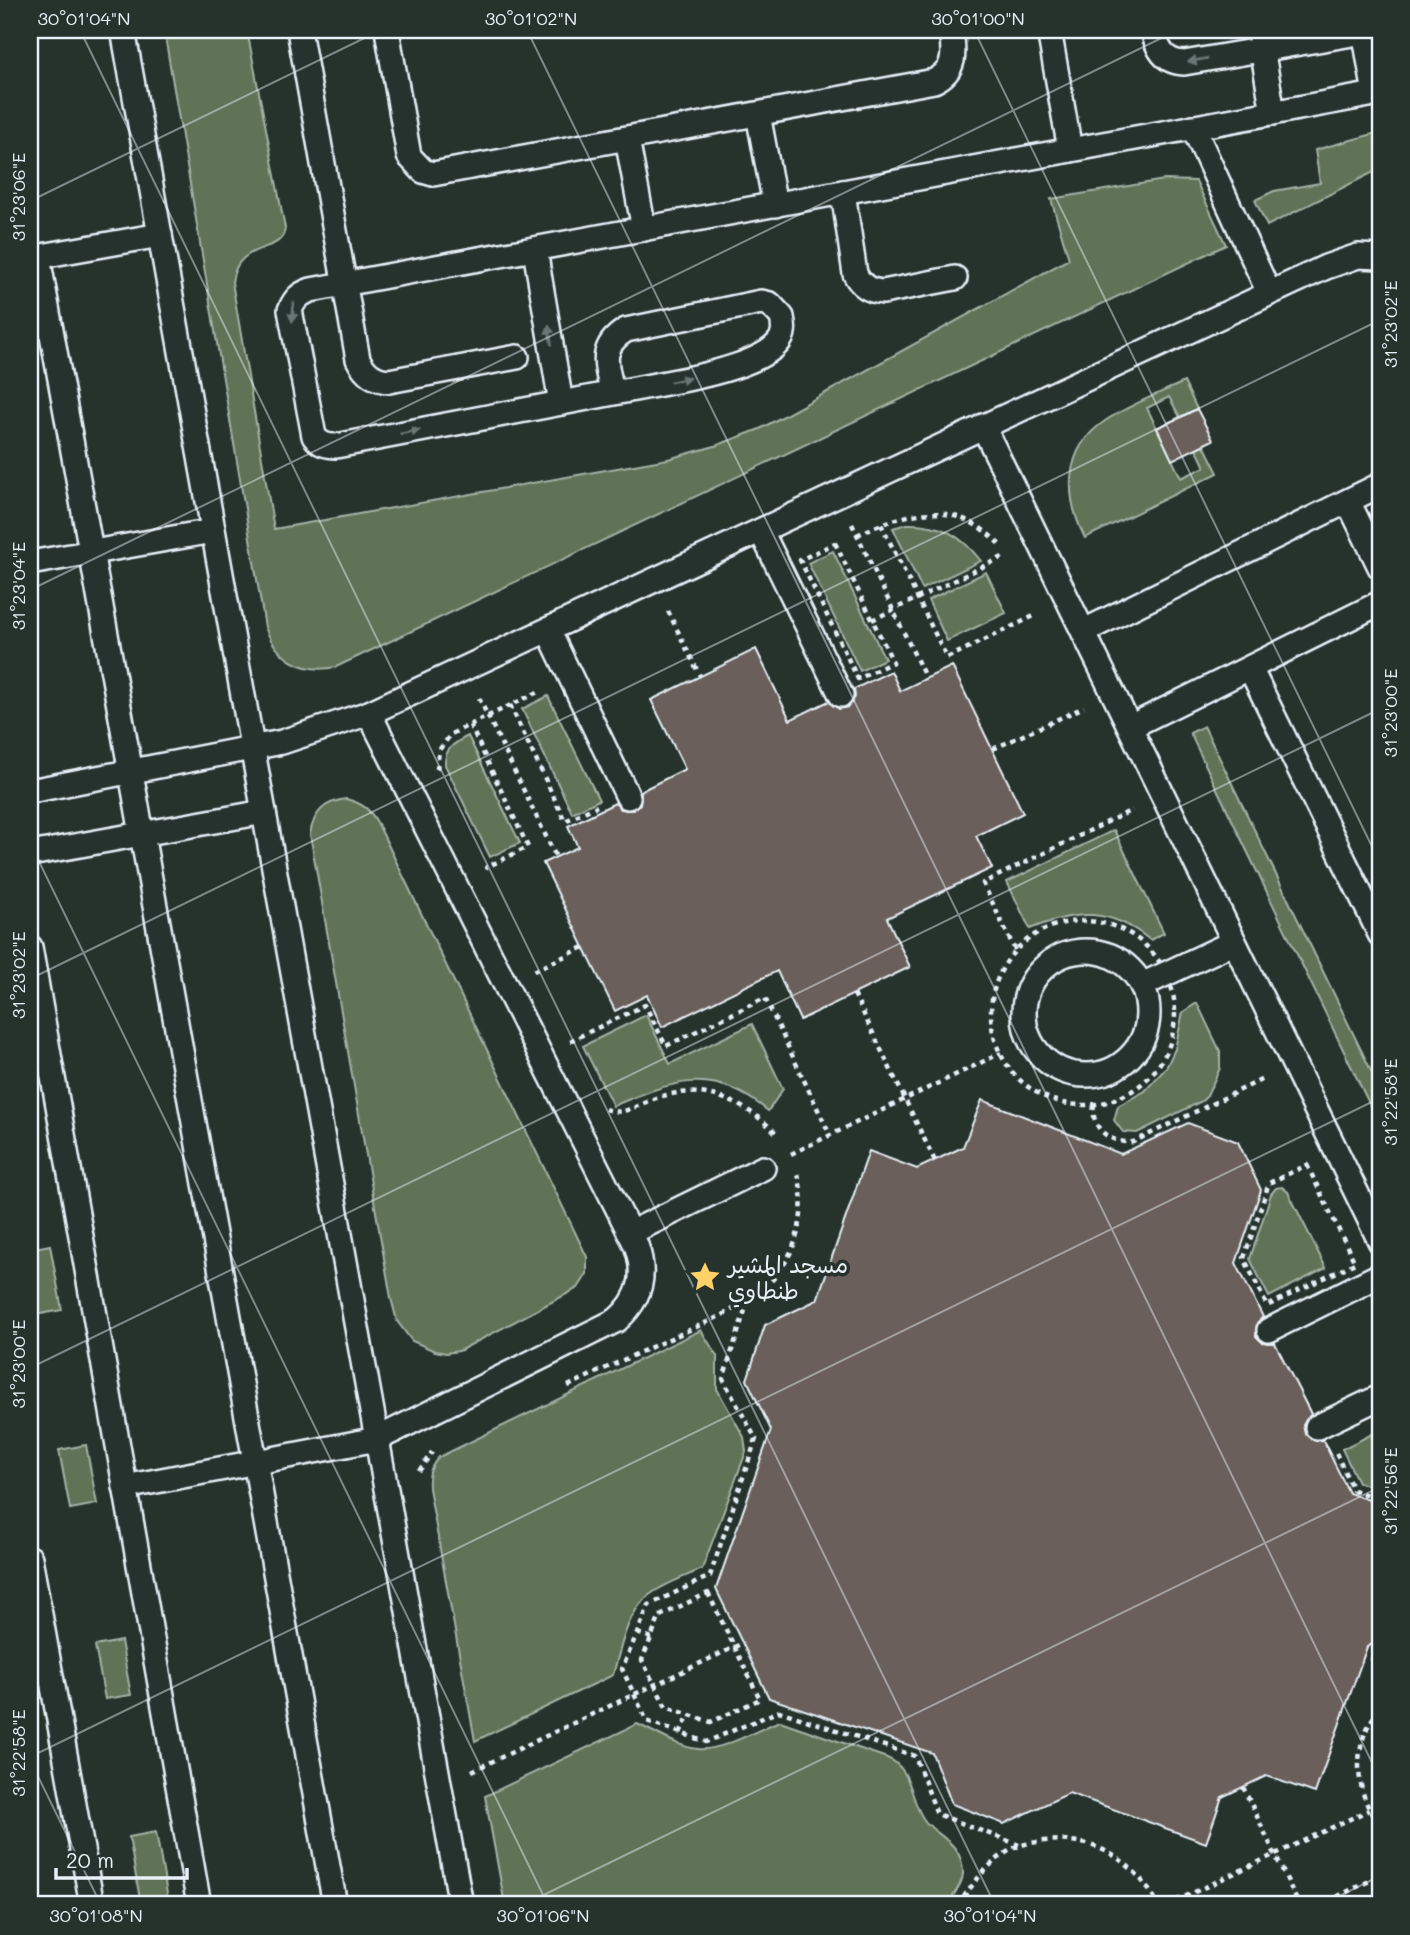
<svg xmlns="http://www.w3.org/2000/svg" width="1410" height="1935" viewBox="0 0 1410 1935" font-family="Mali,'Playpen Sans Arabic',sans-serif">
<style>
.green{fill:#607356;stroke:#a4b2a7;stroke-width:2}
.building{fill:#6b5f5a;stroke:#e8f1f8;stroke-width:2}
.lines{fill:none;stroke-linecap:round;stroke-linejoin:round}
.service-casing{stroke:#e8f1f8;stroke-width:28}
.path{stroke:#e8f1f8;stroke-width:4.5;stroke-dasharray:5 5;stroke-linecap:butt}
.service{stroke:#26332d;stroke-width:23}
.oneway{fill:#6a7674}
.ticks{fill:none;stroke:#e8f1f8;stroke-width:2;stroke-opacity:0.45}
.labels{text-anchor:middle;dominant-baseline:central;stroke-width:7;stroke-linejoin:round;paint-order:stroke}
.poi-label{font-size:23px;fill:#e8f1f8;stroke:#26332d;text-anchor:start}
.neatline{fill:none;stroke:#e8f1f8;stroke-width:2.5}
.ticks-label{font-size:18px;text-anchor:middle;fill:#e8f1f8}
</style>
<rect width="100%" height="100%" fill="#26332d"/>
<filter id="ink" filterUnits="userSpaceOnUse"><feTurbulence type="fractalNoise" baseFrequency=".0143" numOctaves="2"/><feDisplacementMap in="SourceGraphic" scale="14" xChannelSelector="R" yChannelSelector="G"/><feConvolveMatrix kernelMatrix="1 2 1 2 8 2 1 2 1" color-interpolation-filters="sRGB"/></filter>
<g filter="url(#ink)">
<g class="green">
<path d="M164 30H247L285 228C283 256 238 238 232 282L274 529 668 459 715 446 760 429 1069 259 1051 199 1164 180 1196 181 1226 245 336 667C302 674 277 659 265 627Z"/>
<polygon points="1380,132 1380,169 1267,226 1255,200 1274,191 1320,183 1315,150"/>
<path d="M1184 382 1197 409 1180 417 1169 397 1147 408 1181 478 1205 467 1196 448 1204 445 1218 473 1085 538C1064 497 1063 449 1105 421 1129 405 1158 394 1184 382Z"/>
<path d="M907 524C940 523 961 535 981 561L922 589 893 528Z"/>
<polygon points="833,551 885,659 860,671 808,563"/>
<polygon points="986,572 1006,613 947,641 928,600"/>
<polygon points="548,696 599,800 572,813 522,709"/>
<polygon points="1204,726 1380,1089 1380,1126 1190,733"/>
<path d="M468 736 520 843 490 857 445 765C444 749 454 743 468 736Z"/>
<path d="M346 799C362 803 370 809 378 824L587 1257V1274L578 1288 459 1351 446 1353 435 1351 412 1341 397 1321 391 1298 310 834C314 812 324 802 346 799Z"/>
<path d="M1114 830 1164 933 1150 940C1109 907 1076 910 1030 929L1007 882Z"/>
<polygon points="1197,1003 1220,1051 1220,1068 1207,1096 1202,1101 1137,1133 1123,1132 1114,1120 1118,1106 1145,1091 1166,1068 1175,1049 1183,1012"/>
<path d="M646 1015 670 1064 752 1024 783 1089 768 1111C713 1065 672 1081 613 1106L583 1046Z"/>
<polygon points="1282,1187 1288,1192 1326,1268 1269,1297 1250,1259 1271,1194 1276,1188"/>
<polygon points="50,1245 62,1310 35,1315 30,1283 30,1249"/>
<path d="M701 1330 717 1356V1389L744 1437 746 1452 702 1569C685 1577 663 1584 648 1596 626 1615 621 1648 613 1675L475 1741 429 1488C428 1475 430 1467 439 1457Z"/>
<polygon points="1380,1430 1380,1490 1358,1482 1342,1449"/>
<polygon points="86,1445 97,1504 70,1509 59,1450"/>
<polygon points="121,1641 131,1695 105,1699 95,1646"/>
<path d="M780 1721 887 1758C914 1769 909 1801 925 1821 939 1838 961 1842 963 1871 964 1883 953 1895 947 1905H505L485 1796 637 1724C656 1732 677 1747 698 1749 720 1752 759 1729 780 1721Z"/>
<polygon points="156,1832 169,1905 141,1905 129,1837"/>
</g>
<g class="building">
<polygon points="1197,409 1213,440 1172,460 1157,428"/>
<polygon points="756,649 790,720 829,701 839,709 848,707 855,697 854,689 891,671 900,691 952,666 1023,813 976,836 992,868 887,918 910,967 800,1020 777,971 662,1027 647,995 615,1011 543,863 578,847 568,826 615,803 621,809 633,810 640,804 641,791 685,769 651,700"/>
<polygon points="982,1100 1121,1154 1188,1123 1238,1142 1261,1190 1236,1263 1263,1317 1257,1323 1256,1336 1262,1342 1275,1343 1311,1414 1303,1425 1305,1434 1315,1441 1323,1440 1349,1493 1380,1504 1380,1640 1367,1647 1315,1793 1266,1776 1222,1797 1206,1843 1069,1793 1004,1824 952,1804 932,1753 769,1698 716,1589 771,1430 747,1380 765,1325 817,1300 869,1151 917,1169 963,1147"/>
</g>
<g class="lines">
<defs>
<g id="service">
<polyline points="123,30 461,1905"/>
<path d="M299 30 358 359C365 373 374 380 389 381L517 357"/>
<path d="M387 30 409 156 423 171 433 174 934 81C957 70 954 52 951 30"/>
<polyline points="1049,30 1070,150"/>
<path d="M1153 30C1157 49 1164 62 1184 63L1364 32"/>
<polyline points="1259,30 1273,113"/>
<polyline points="1364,30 1375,94"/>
<polyline points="758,114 775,205"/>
<polyline points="1193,127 1269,293"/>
<polyline points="627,139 644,229"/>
<path d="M843 192 855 274C861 286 869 291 883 292L955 278"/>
<polyline points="535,250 561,403"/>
<polyline points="38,257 335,1905"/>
<polyline points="30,258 160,235"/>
<path d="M613 393C606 366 598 347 626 330L761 302 770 304 782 317C784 326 785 335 778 343 762 362 711 374 687 379L336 446C326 446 320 444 314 436L290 310C295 298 300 294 311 290L1380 93"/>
<polyline points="983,426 1380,1241"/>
<polyline points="1348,501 1380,567"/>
<polyline points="761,531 841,695"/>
<polyline points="30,563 213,531"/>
<polyline points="548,630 628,797"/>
<polyline points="1084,631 1380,485"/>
<polyline points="1250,668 1380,934"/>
<polyline points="1130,727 1380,603"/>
<polyline points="30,791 282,742 369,713 1326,267 1358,256 1380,257"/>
<polyline points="30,854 264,812"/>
<polyline points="30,947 199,1905"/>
<circle cx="1086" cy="1013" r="62"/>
<polyline points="1142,985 1234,942"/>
<polyline points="630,1233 763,1168"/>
<polyline points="1269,1330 1380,1275"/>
<polyline points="1317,1427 1380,1397"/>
<path d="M125 1487 377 1439 617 1320C641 1299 647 1275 636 1245L369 713"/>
<polyline points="30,1558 92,1905"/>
</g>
</defs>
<use href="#service" class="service-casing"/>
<g class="path">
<polyline points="852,524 926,679"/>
<polyline points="881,524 947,658 1036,615"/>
<path d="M857 535C910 510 956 498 1001 546"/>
<polygon points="835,543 893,662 858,679 800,560"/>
<polyline points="668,611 700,676"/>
<polyline points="872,620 1007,555"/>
<polyline points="479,698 556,857"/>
<polyline points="510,705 565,821 597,806"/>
<polyline points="470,725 528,847 485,868"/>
<polyline points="993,749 1084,707"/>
<polyline points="437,769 439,750 451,734 540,691"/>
<circle cx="1083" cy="1013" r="92"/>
<polyline points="1015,950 983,883 1132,810"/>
<polyline points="534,971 584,947"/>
<polyline points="854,994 935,1161"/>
<polyline points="570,1041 645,1005 666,1046 765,998 830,1135"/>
<path d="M1094 1105C1090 1129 1111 1144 1133 1142L1263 1079"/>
<path d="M605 1109C624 1117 638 1104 656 1098 703 1082 746 1102 778 1135"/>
<polyline points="791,1154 1001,1053"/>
<polygon points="1307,1165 1355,1263 1267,1306 1244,1258 1269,1183"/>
<polyline points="748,1301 723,1379 756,1439 710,1576 649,1605 622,1669 647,1721 706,1742 779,1711 915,1756 937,1814 1019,1845"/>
<path d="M568 1386C604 1369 640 1352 676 1336 700 1325 726 1315 748 1300 791 1273 810 1223 798 1174"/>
<polyline points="1336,1453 1353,1490 1380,1499"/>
<polyline points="419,1471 432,1452"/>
<polygon points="708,1593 760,1699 711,1722 666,1707 642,1660 660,1616"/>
<polyline points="637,1633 652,1638"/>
<path d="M1380 1649C1365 1660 1374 1671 1380 1685"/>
<path d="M1380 1709C1350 1743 1354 1792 1380 1827"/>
<polyline points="680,1733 689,1715"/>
<polyline points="472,1771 743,1643"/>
<polyline points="1243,1787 1299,1905"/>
<path d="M958 1905C974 1882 992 1857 1019 1846 1027 1843 1037 1842 1045 1841 1096 1836 1135 1861 1158 1905"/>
<polyline points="1167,1905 1369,1810"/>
<polyline points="1319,1905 1380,1876"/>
</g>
<use href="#service" class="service"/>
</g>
<defs><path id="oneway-solid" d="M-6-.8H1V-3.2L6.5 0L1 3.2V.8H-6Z" transform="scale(1.75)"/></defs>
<g class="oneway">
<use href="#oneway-solid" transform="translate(1198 60) rotate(170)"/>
<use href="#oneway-solid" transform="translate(293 312) rotate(95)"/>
<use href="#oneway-solid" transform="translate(550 335) rotate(-99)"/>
<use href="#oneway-solid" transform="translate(680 380) rotate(-11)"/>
<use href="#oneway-solid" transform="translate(410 432) rotate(-11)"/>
</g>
</g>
<path class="ticks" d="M80 30 995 1905M527 30 1380 1779M974 30 1380 863M30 201 381 30M30 590 1178 30M30 843 548 1905M30 979 1380 320M30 1368 1380 709M30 1757 1380 1098M30 1760 101 1905M523 1905 1380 1487M1321 1905 1380 1876"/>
<defs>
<symbol id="sight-bare" viewBox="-9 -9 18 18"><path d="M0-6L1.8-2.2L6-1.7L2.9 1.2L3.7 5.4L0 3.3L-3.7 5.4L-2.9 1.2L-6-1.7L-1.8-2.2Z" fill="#ffd166" stroke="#26332d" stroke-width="2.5" paint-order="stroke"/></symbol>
</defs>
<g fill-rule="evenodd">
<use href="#sight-bare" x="683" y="1255" width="44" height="44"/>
</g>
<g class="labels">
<g class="poi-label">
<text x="728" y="1264">مسجد المشير<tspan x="728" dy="26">طنطاوي</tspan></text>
</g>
</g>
<rect width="1410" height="1935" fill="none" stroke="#26332d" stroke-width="77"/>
<path d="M56 1868v10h131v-10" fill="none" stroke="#e8f1f8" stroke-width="3.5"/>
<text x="66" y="1868" font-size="21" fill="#e8f1f8" stroke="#26332d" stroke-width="5" paint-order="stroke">20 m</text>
<rect x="38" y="38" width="1334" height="1858" class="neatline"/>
<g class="ticks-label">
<text x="84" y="25">30°01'04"N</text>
<text x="531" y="25">30°01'02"N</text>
<text x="978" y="25">30°01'00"N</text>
<text transform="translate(19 197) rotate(-90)" y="6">31°23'06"E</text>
<text transform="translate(1391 324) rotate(-90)" y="6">31°23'02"E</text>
<text transform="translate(19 586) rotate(-90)" y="6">31°23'04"E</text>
<text transform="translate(1391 713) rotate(-90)" y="6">31°23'00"E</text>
<text transform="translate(19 975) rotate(-90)" y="6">31°23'02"E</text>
<text transform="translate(1391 1102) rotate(-90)" y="6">31°22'58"E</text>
<text transform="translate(19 1364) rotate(-90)" y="6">31°23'00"E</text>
<text transform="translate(1391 1491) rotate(-90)" y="6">31°22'56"E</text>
<text transform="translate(19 1753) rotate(-90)" y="6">31°22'58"E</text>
<text x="96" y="1922">30°01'08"N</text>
<text x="543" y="1922">30°01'06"N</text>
<text x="990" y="1922">30°01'04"N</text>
</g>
</svg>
